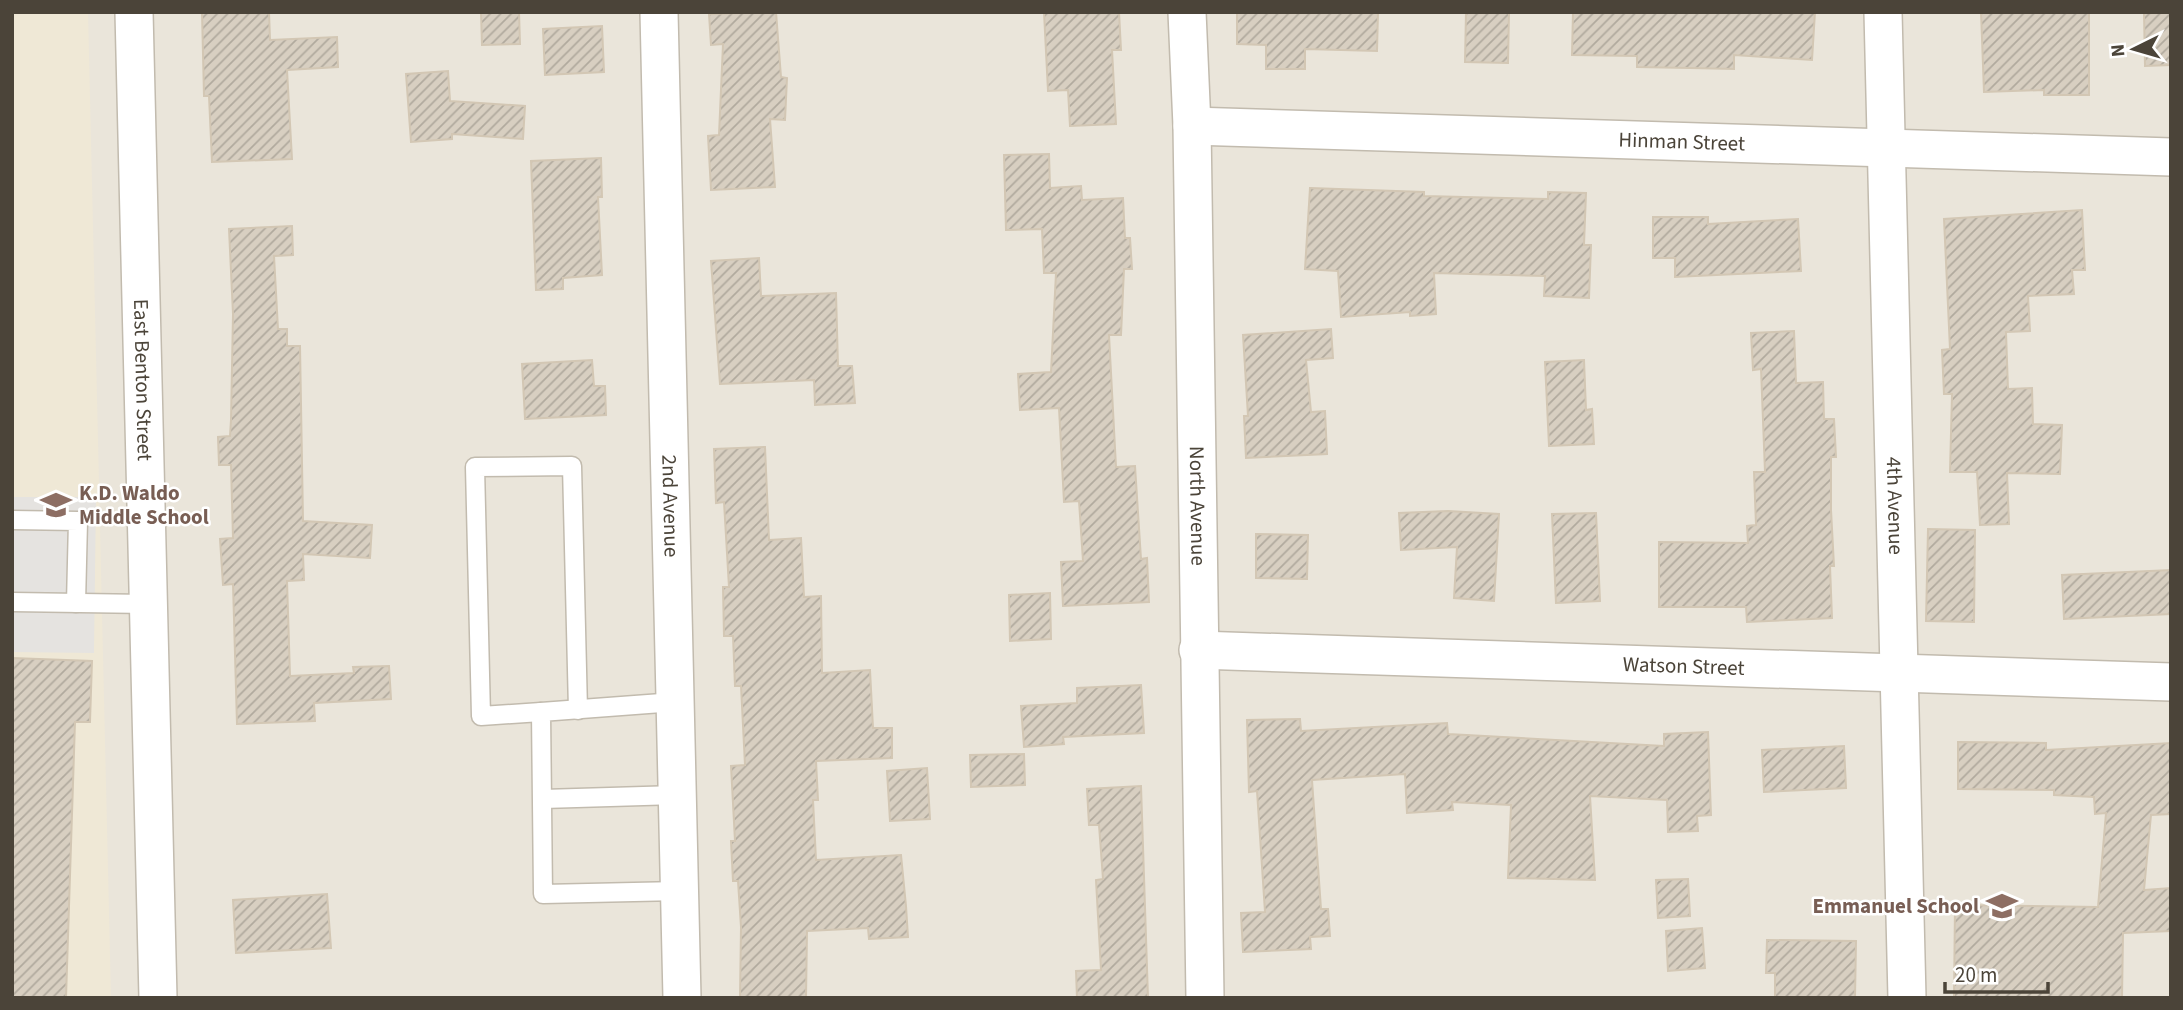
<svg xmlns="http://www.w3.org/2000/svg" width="2183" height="1010" viewBox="0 0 2183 1010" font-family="'Source Sans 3',sans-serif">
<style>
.residential{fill:#eae5da}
.education{fill:#efe8d6}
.parking{fill:#e5e3e0}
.building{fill:url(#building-hatch);stroke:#d3c7b4;stroke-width:2}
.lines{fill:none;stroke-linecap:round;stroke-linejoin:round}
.lane-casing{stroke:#c2bbae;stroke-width:21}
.street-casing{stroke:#c2bbae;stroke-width:40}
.lane{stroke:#fff;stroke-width:18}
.street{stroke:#fff;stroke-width:37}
.labels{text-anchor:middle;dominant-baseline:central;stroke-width:5;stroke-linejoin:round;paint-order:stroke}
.street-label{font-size:21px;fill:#4b4439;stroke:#fff}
.education-label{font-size:21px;font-weight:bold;fill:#785e54;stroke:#fff;text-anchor:start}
</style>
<defs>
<pattern id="building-hatch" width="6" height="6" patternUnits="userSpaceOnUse" patternTransform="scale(1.75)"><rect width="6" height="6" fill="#d8cfc1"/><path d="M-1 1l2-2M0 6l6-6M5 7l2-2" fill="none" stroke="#b1aa9e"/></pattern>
</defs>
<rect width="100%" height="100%" fill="#f6f3ec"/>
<rect class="residential" x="12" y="12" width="2159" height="986"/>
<polygon class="education" points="12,12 88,12 111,998 12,998"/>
<polygon class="parking" points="12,497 96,497 94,653 12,652"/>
<g class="building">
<polygon points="202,12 269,12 270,40 337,37 338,67 287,70 292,159 212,162 209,96 204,96"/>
<polygon points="481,12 519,12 520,44 482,45"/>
<polygon points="776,12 781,77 787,78 785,120 770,119 775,187 711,190 708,136 719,135 723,44 711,45 709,14"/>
<polygon points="1044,12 1119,12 1121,50 1112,50 1116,124 1070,126 1068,90 1048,91"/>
<polygon points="1237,12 1378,12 1377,51 1305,49 1305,69 1266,69 1266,45 1237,44"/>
<polygon points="1466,12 1509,12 1508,63 1465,62"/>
<polygon points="1573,12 1815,12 1812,60 1734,55 1734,69 1690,68 1637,67 1637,56 1572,55"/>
<polygon points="1981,12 2089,12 2089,95 2044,95 2044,90 1984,92"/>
<polygon points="2171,12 2171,65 2145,66 2144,13"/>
<polygon points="602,26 604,72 545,75 543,29"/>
<polygon points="448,71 450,101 525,106 523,139 452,134 452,139 411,142 406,74"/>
<polygon points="1049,154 1050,188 1081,186 1082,200 1123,198 1125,238 1130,238 1132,269 1124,269 1121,335 1109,335 1116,467 1135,466 1141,559 1147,558 1149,602 1063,606 1061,562 1083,561 1079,501 1064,502 1059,408 1020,410 1018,374 1051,372 1056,273 1044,273 1042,229 1006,230 1004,155"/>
<polygon points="601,158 602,197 598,197 602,275 563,278 563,289 536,290 531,161"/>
<polygon points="1310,188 1424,192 1424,196 1548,199 1548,192 1586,193 1584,245 1591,245 1589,298 1544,296 1545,276 1434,273 1436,314 1410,316 1410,312 1341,317 1338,271 1305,269"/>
<polygon points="2082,210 2085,270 2072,270 2074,294 2028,296 2030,331 2006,332 2008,389 2032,388 2033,424 2062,425 2060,474 2007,473 2009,524 1980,525 1977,472 1950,472 1952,394 1944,394 1942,350 1950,349 1944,219"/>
<polygon points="1653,217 1708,217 1708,224 1798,219 1801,271 1675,277 1675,258 1653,258"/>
<polygon points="292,226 293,255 274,256 278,329 287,329 287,346 300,346 303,521 372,525 370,558 303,554 304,580 287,581 290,676 354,673 353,667 389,666 391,699 314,703 315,721 237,724 233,584 223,585 220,539 233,538 231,465 219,465 218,437 230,436 231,420 233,314 229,229"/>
<polygon points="759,258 761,296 836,293 838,366 852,366 855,403 815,405 814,380 720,384 711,261"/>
<polygon points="1331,329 1333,358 1306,360 1311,412 1325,411 1327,454 1246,458 1244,416 1248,416 1243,335"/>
<polygon points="1794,331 1796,383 1823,382 1824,419 1834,419 1836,457 1831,457 1831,510 1834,566 1830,566 1832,618 1747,622 1746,607 1659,607 1659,542 1748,543 1747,526 1756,525 1754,472 1765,472 1761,369 1753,370 1751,333"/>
<polygon points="592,360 594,386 605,386 606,415 525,419 522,364"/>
<polygon points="1584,360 1586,410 1592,409 1594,444 1549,446 1545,362"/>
<polygon points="765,447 769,540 801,538 804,597 821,596 822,673 870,670 873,728 892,728 892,758 816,761 818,800 813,800 816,860 901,855 906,906 908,937 869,939 868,928 807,931 806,998 740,998 741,927 738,881 733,881 731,841 735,841 731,766 745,765 741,686 735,686 733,636 724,636 723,587 729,587 724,502 716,503 714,449"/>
<polygon points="1448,511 1499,514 1494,601 1454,598 1457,547 1401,550 1399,513"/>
<polygon points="1596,513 1600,601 1556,603 1552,514"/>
<polygon points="1928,529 1975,530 1974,622 1926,621"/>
<polygon points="1256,534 1308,535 1307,579 1256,578"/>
<polygon points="2171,570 2171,614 2064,619 2062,575"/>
<polygon points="1050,593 1051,639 1010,641 1009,595"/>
<polygon points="12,658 92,661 90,722 75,722 66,998 12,998"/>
<polygon points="1141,685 1144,733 1063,737 1064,744 1024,747 1021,706 1077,703 1077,688"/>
<polygon points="1300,719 1301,731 1447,723 1448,734 1664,746 1664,734 1708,732 1711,815 1697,816 1698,831 1668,832 1667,800 1590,796 1595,880 1508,878 1511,805 1452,802 1453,810 1407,813 1405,774 1312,780 1321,909 1328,909 1330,936 1310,937 1311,949 1243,952 1241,913 1265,912 1257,791 1249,792 1247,720"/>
<polygon points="1958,742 2046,743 2046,750 2171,743 2171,814 2151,815 2144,890 2171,888 2171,931 2123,933 2122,998 1954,998 1955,905 2098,907 2106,813 2095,814 2094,797 2054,795 2054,790 1958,789"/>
<polygon points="1844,746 1846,788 1764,792 1762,750"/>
<polygon points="1024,754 1025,785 971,787 970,755"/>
<polygon points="927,768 930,819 890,821 887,771"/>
<polygon points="1141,786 1148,998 1077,998 1076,971 1101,970 1096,880 1103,879 1099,825 1089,825 1087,789"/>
<polygon points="1688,879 1690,916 1658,918 1656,880"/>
<polygon points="327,894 331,948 236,953 233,900"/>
<polygon points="1702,928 1705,968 1668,971 1666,931"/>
<polygon points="1767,940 1856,941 1855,998 1775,998 1775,973 1766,973"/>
</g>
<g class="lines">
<defs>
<g id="lane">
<polyline points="12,520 78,521 76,603"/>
<polyline points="12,602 148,604"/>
<polyline points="675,702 541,712 543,894 679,891"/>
<polyline points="541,712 481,716 475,467 572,466 578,710"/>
<polyline points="543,799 677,795"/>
</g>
<g id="street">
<path id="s1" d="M134 12 158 998"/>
<path id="s2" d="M659 12 682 998"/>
<path id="s3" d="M1187 12 1192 126 1205 998"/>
<path id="s4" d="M1883 12 1907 998"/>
<path id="s5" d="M1192 126 2171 157"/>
<path id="s6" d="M1198 650 2171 682"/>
</g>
</defs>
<use href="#lane" class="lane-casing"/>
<use href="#street" class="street-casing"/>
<use href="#lane" class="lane"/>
<use href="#street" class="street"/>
</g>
<defs>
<symbol id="school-bare" viewBox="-9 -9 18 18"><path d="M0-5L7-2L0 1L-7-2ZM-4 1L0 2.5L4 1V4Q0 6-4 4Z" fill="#8d6e63" stroke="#fff" stroke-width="2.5" paint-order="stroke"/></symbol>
</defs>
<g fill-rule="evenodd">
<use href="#school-bare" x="34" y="483" width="44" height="44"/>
<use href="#school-bare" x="1980" y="884" width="44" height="44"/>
</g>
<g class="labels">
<g class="street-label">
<text stroke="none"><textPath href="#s5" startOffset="490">Hinman Street</textPath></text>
<text stroke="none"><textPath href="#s1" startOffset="368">East Benton Street</textPath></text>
<text stroke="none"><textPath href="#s2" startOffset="494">2nd Avenue</textPath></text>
<text stroke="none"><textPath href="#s3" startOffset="494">North Avenue</textPath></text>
<text stroke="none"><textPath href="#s4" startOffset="494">4th Avenue</textPath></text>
<text stroke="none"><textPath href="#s6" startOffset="486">Watson Street</textPath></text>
</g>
<g class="education-label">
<text x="79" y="493">K.D. Waldo<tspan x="79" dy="24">Middle School</tspan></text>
<text x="1979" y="906" text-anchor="end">Emmanuel School</text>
</g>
</g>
<rect width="2183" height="1010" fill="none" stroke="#4b4439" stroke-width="28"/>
<g transform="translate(2134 49) rotate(265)" stroke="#ffffff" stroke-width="5" paint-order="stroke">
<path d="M0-5L12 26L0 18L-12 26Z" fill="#4b4439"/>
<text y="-10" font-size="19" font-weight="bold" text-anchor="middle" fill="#4b4439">N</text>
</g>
<path d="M1945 982v10h103v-10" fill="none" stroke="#4b4439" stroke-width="3.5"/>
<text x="1955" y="982" font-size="21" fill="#4b4439" stroke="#ffffff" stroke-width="5" paint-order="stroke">20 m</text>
</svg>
